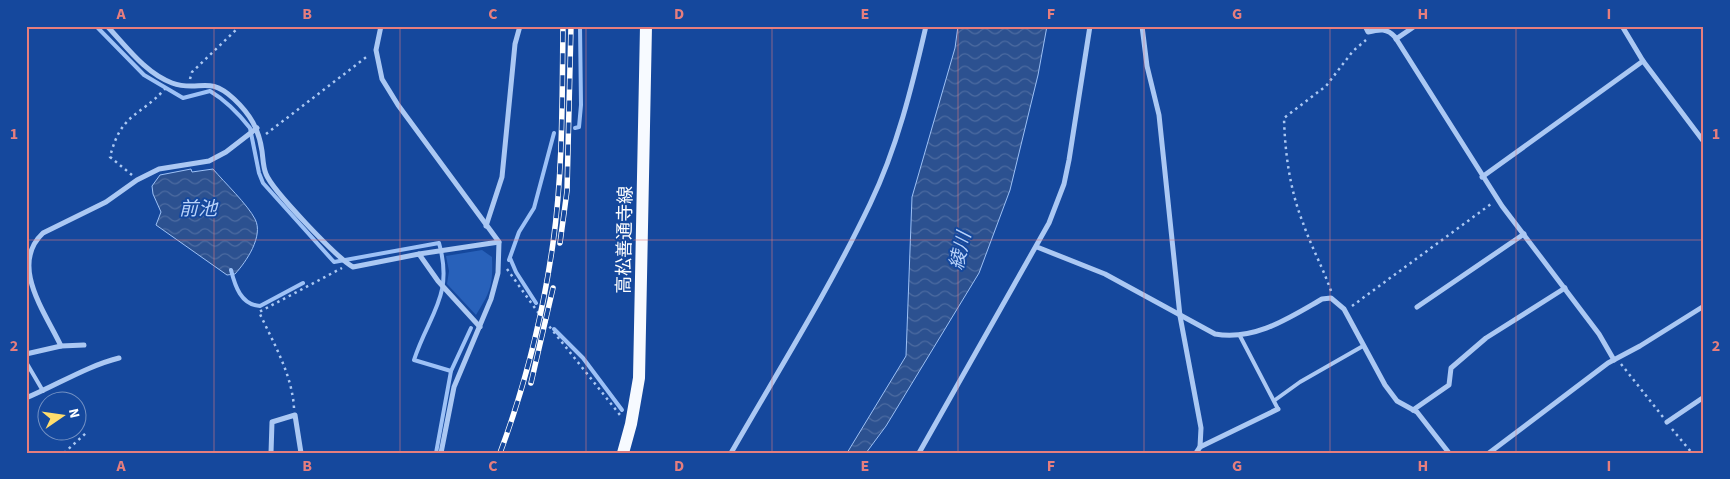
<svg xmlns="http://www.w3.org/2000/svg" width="1730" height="479" viewBox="0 0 1730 479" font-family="'Source Sans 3','Noto Sans JP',sans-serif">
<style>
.park{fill:#2861ba}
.water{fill:url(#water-waves);stroke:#9dc1f6}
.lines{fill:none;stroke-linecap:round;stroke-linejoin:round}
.stream{stroke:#9dc1f6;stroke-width:4}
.path{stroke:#abc8f3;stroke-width:2.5;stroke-dasharray:2.5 4;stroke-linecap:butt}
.service{stroke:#abc8f3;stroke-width:4}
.minor{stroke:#abc8f3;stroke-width:5}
.primary{stroke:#f7faff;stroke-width:12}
.rail-casing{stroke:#fff;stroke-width:5.5}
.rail{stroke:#15489d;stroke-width:4;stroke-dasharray:11;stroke-linecap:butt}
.grid{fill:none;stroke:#e67e7e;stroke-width:1;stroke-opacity:0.55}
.labels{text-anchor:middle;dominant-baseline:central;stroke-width:4;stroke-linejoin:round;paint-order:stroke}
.street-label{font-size:18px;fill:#fff;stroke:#15489d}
.water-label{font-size:19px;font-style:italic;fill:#b8d2fa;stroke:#15489d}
.neatline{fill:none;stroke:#e67e7e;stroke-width:2}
.grid-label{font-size:16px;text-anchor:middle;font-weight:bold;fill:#e67e7e}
</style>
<defs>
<pattern id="water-waves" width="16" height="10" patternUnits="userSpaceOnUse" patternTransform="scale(1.25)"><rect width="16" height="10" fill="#2c5190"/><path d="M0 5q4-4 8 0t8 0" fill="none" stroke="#4c6ba1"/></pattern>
</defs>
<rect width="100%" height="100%" fill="#15489d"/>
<path class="park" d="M482 250 492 257C493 285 491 291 476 315L447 284 449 271 446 256Z"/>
<g class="water">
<polygon points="958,26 1047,26 1038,75 1010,190 979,273 886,426 866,453 847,453 906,356 912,197 955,48"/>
<path d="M191 169 192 172 213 169C224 182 248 205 255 219 264 236 246 262 235 274L227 275 156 225 161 212 153 194 152 186 160 175Z"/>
</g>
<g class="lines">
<g class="stream">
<path d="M96 26 144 75 183 98 210 91C225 100 239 114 250 128L259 173 263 183 334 262 439 243C454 296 429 314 414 360L451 371"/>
<polyline points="575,128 579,127 581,105 580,26"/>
<polyline points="510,258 516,272 536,303"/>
<polyline points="509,260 519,232 534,208 554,133"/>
<path d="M231 270C235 286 241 305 260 306L303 283"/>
<polyline points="554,329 583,358 622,410"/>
<polyline points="436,453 451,371 471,328"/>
</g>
<g class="path">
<polyline points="190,79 192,72 240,26"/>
<polyline points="266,134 369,55"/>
<path d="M132 175 110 157C121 113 138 118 165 89"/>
<polyline points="507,269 537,311 620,415"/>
<path d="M1331 291C1323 268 1311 246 1303 223 1290 190 1285 154 1284 118L1326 86 1353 51 1366 40"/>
<polyline points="1352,306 1491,204"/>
<polyline points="1621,364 1663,417"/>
<path d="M294 408C292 374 273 342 259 312L342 268"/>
<polyline points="1672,429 1692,453"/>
<polyline points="64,453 86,433"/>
</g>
<g class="service">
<polyline points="1240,336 1278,409"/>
<polyline points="26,362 43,391"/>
<polyline points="1275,400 1300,382 1363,346"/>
</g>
<g class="minor">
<path d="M107 26C126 46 145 73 172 83 200 93 207 74 234 99 250 114 259 129 262 151 263 158 263 167 266 174 272 190 337 258 353 267L419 254 438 281 480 327"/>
<polyline points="381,26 376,50 382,79 398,105 499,242 498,273 491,299 454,387 441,453"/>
<polyline points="1142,26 1147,66 1159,115 1180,316 1201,428 1200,447"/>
<path d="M1365 26 1368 32C1380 29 1387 28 1395 37L1502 206 1599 334 1614 360"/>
<polyline points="1622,26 1643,61 1704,142"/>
<polyline points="1396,39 1415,26"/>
<polyline points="1482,177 1643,61"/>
<polyline points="486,226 502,177 515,44 520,26"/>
<path d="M1037 247 1105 274 1215 334C1255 341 1289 318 1322 299L1331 298 1344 309 1385 385 1397 401 1417 412 1449 453"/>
<polyline points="419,254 499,242"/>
<polyline points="1417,307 1524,234"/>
<path d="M61 346C45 312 9 265 43 233L106 202 137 180 159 169 209 161 226 152 257 128"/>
<polyline points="26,354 61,346 84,345"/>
<path d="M26 398C57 385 87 366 119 358"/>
<polyline points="1413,410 1449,385 1451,368 1486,338 1565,288"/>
<polyline points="1667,422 1704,397"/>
<polyline points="271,453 272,422 295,415 301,453"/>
<path d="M731 453C778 371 829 290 870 204 897 148 912 87 926 26"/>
<polyline points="919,453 1049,223 1064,184 1069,160 1090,26"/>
<polyline points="1196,453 1200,447 1278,409"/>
<polyline points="1489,453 1608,363 1640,346 1704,306"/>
</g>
<polyline class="primary" points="623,453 631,424 639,378 646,26"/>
<defs>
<g id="rail">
<polyline points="560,243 567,191 571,26"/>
<polyline points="531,383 553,288"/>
<path d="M500 453C525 386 543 314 553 243 563 172 562 98 563 26"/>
</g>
</defs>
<use href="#rail" class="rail-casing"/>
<use href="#rail" class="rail"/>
</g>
<path class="grid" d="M214 26V453M400 26V453M586 26V453M772 26V453M958 26V453M1144 26V453M1330 26V453M1516 26V453M26 240H1704"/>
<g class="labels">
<g class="street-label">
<text transform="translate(625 240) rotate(-89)">高松善通寺線</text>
</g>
<g class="water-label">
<text x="198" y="209">前池</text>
<text transform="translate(961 251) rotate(-77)">綾川</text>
</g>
</g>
<rect width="1730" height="479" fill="none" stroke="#15489d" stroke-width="55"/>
<g transform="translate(62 416) rotate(77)"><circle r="24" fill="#15489d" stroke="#7391c4"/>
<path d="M0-4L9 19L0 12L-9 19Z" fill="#ffdd6d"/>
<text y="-8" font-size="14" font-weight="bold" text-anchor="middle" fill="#ffffff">N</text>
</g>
<rect x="28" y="28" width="1674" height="424" class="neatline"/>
<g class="grid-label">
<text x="121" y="19">A</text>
<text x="307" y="19">B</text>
<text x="493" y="19">C</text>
<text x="679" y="19">D</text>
<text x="865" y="19">E</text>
<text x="1051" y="19">F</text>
<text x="1237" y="19">G</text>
<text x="1423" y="19">H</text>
<text x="1609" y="19">I</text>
<text x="14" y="139">1</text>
<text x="1716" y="139">1</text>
<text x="14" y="351">2</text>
<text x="1716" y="351">2</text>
<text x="121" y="471">A</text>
<text x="307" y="471">B</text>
<text x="493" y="471">C</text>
<text x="679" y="471">D</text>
<text x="865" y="471">E</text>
<text x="1051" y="471">F</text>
<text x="1237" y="471">G</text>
<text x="1423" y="471">H</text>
<text x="1609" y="471">I</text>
</g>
</svg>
